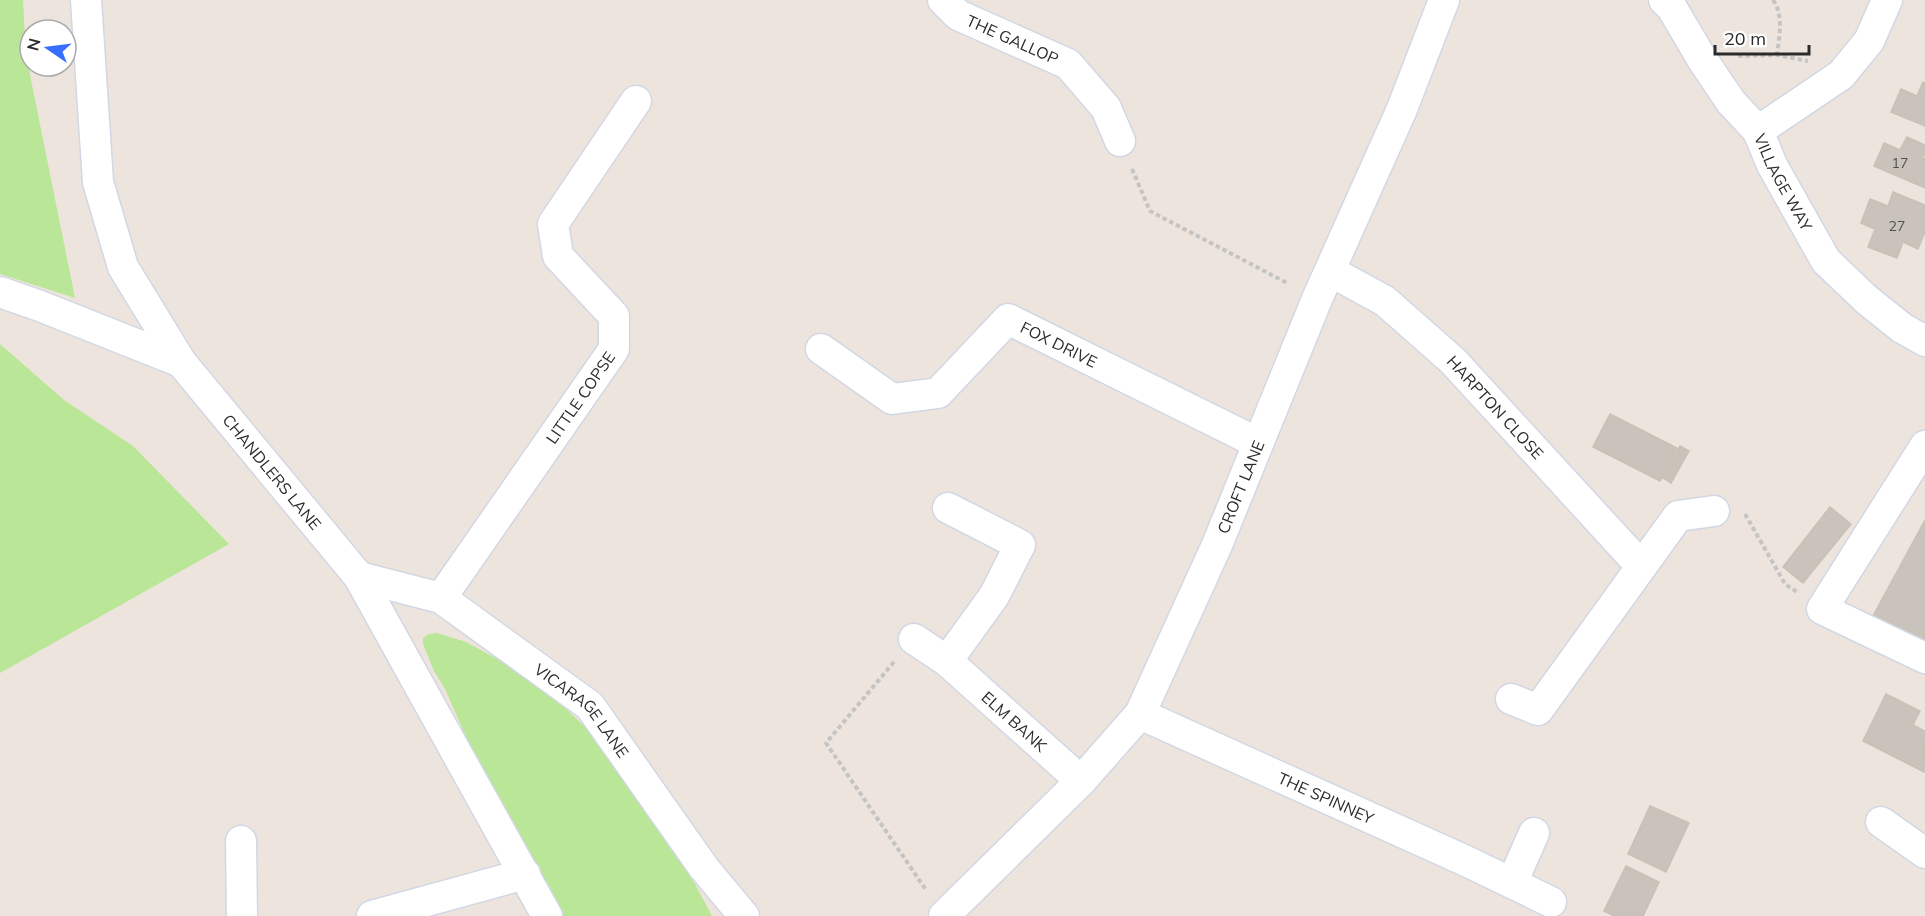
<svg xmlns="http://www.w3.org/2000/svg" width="1925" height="916" viewBox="0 0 1925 916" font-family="Mulish,sans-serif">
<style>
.green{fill:#b9e697}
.building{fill:#c9c3bb;stroke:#c9c1b6;stroke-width:1.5}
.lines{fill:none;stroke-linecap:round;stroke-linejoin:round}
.minor-casing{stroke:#d2d7e4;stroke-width:33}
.path{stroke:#c4c4c4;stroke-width:4;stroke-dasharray:4.5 3;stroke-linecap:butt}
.minor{stroke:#fff;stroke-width:30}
.labels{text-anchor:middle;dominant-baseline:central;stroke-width:6;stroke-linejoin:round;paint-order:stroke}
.number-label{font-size:14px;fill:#52514f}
.street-label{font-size:16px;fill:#2b2b2b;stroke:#fff}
</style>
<rect width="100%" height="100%" fill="#ede5dd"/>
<g class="green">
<polygon points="0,0 23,0 26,55 75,298 0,274"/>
<polygon points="0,344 64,400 133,446 229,544 0,673"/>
<polygon points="437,633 466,642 510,666 563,706 602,743 645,796 674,853 695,884 712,916 560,916 471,748 445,689 434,671 423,644 423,638 429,634"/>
</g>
<g class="building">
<polygon points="1923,82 1925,83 1925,126 1891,112 1901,89 1917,96"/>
<polygon points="1907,137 1925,145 1925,152 1923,158 1925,159 1925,188 1874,166 1884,143 1900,150"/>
<polygon points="1893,192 1925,205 1925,232 1918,249 1903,242 1897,258 1868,247 1875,229 1861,223 1870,199 1888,206"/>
<polygon points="1610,414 1677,448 1660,481 1593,447"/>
<polygon points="1680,446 1689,451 1671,483 1663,478"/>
<polygon points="1830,507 1851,524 1803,583 1783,567"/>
<polygon points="1925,520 1925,640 1873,616"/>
<polygon points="1886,694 1920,711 1913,725 1925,731 1924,772 1863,741"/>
<polygon points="1650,806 1689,823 1666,872 1628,854"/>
<polygon points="1626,866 1659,882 1643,916 1614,916 1604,911"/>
</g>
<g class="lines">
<defs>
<g id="minor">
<path id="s1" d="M86 0 98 182 123 267 181 362 359 577 547 916"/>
<path id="s2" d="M943 0 958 15 1068 64 1106 108 1120 141"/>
<path id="s3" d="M1664 0 1672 8 1702 59 1731 102 1758 131 1772 165 1826 261 1867 300 1902 328 1925 341"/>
<polyline points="1758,131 1841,75 1869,41 1887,0"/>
<path id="s4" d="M1330 271 1385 301 1453 361 1641 566"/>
<polyline points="0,292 40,306 181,362"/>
<path id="s5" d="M821 349 892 399 938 393 1008 319 1258 443"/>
<polyline points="1925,446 1822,609 1925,658"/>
<path id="s6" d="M359 577 441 598 590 706 704 868 744 916"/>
<path id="s7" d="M441 598 614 349V316L558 256 553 224 636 101"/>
<path id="s8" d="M914 639 947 661 1081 781"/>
<polyline points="947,661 994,596 1020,545 948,508"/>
<polyline points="1511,699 1538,710 1678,516 1714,511"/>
<path id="s9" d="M1140 714 1466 861 1551 902"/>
<polyline points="1881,822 1925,853"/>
<polyline points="241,841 242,916"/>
<polyline points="1512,883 1534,833"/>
<polyline points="372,916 525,874"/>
<path id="s10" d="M944 916 1081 781 1140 714 1217 545 1317 299 1402 109 1444 0"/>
</g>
</defs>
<use href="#minor" class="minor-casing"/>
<g class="path">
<path d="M1773 0C1784 15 1779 38 1777 55"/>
<polyline points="1738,56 1777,55 1808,61"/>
<polyline points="1132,169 1150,211 1289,284"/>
<polyline points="1745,514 1785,584 1797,592"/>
<polyline points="894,662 826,743 926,890"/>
</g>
<use href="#minor" class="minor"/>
</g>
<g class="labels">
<g class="number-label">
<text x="1900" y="163">17</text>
<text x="1897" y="226">27</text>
</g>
<g class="street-label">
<text stroke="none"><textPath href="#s2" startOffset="81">THE GALLOP</textPath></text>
<text stroke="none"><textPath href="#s3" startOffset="219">VILLAGE WAY</textPath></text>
<text stroke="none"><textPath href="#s5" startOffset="292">FOX DRIVE</textPath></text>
<text stroke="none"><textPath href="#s7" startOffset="244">LITTLE COPSE</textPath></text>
<text stroke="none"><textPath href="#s4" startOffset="216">HARPTON CLOSE</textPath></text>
<text stroke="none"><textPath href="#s1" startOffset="525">CHANDLERS LANE</textPath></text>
<text stroke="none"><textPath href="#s10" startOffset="530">CROFT LANE</textPath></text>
<text stroke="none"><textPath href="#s6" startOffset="266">VICARAGE LANE</textPath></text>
<text stroke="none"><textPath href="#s8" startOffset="130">ELM BANK</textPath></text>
<text stroke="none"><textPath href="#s9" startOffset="204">THE SPINNEY</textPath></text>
</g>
</g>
<g transform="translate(48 48) rotate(284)"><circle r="28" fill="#ffffff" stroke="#aaaaaa" stroke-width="1.5"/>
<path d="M0-4.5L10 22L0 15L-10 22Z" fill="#386eff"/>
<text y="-9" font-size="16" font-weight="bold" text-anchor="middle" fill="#2b2b2b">N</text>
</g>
<path d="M1715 45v9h94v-9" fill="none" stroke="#2b2b2b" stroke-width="3"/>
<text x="1724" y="45" font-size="18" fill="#2b2b2b" stroke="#ffffff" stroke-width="4.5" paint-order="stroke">20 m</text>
</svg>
